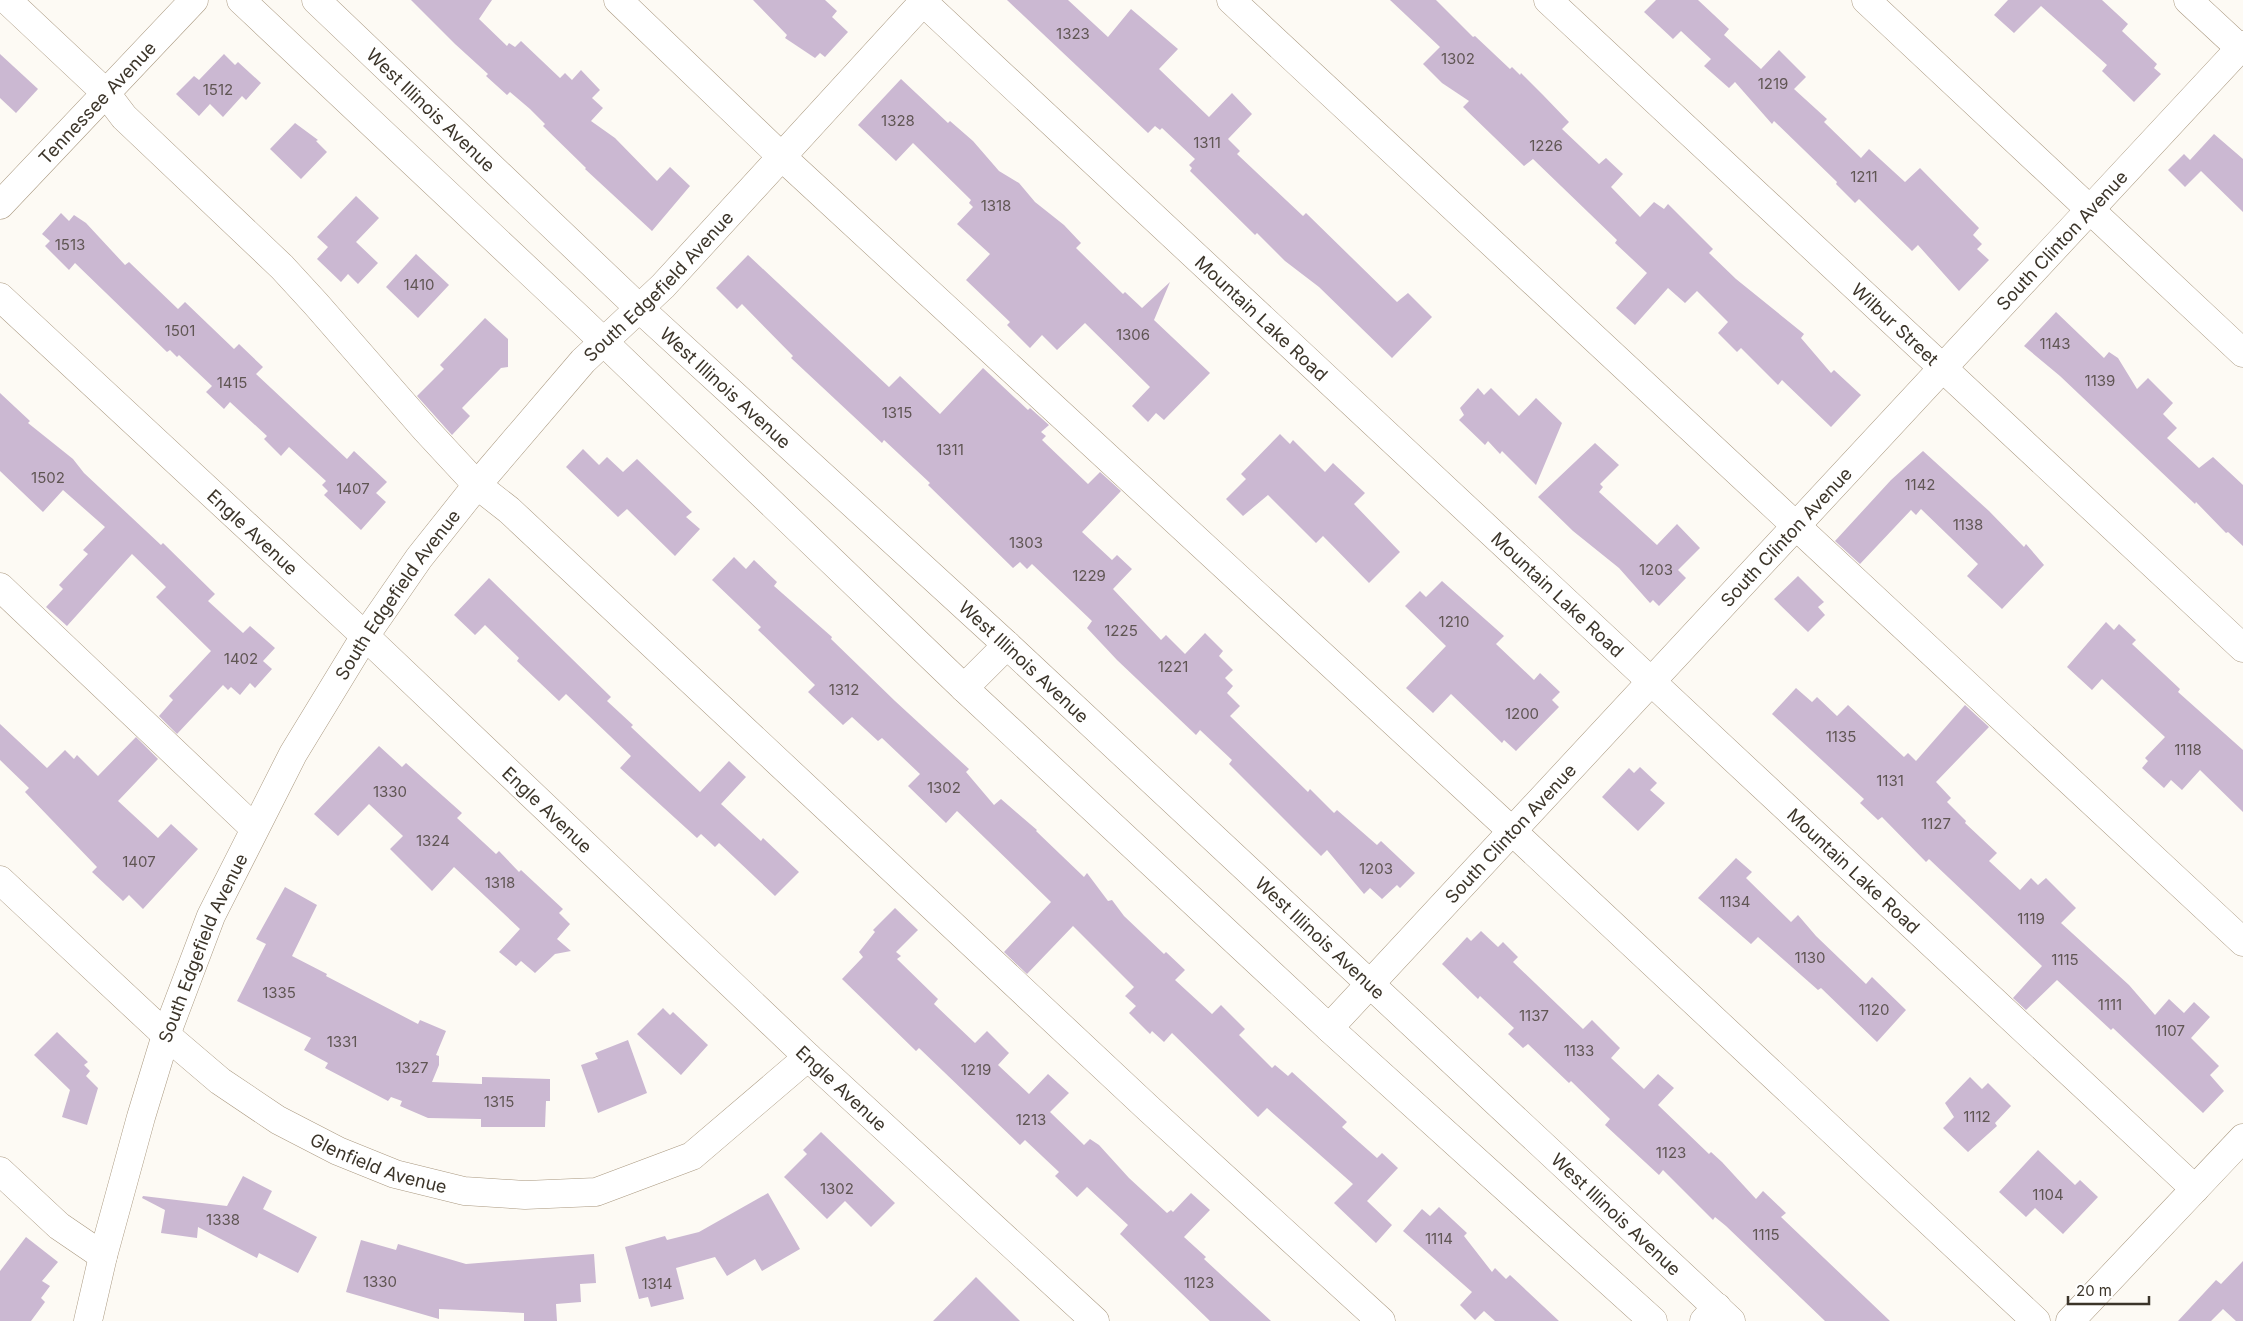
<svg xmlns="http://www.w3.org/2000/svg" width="2243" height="1321" viewBox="0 0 2243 1321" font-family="Inter,sans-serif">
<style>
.building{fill:#cbb8d2}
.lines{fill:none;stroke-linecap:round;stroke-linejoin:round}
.minor-casing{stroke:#aa9980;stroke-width:29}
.major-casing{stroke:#aa9980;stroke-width:29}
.minor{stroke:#fff;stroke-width:28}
.major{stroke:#fff;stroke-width:28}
.labels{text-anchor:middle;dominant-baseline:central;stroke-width:4;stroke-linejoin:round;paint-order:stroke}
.number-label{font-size:15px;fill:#605654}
.street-label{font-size:18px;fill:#3c352a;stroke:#fff}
</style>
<rect width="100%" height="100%" fill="#fdfaf4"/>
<g class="building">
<polygon points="411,0 492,0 479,19 507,46 509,43 515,47 521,41 560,78 565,73 572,80 581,70 600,90 592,98 603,108 591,121 615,138 657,181 670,167 690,186 652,231 585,169 586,168 543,126 545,124 530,109 510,92 507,95 486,76 488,74 455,44"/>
<polygon points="753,0 825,0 837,11 832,17 848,32 825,57 820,53 815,58 785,38 787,35"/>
<polygon points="1007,0 1068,0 1108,37 1131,9 1178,49 1159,69 1209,117 1232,93 1252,114 1228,139 1240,151 1237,154 1303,216 1306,213 1397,302 1408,293 1432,317 1392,358 1319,287 1285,261 1257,233 1255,235 1190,171 1192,168 1189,165 1195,159 1162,128 1160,130 1155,126 1148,133"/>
<polygon points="1390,0 1436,0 1473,37 1475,36 1510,69 1512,67 1520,75 1521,73 1543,95 1569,122 1562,129 1599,164 1606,158 1623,174 1611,187 1640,217 1654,202 1664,209 1668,204 1713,249 1709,253 1736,279 1804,334 1801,338 1831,373 1834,370 1861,395 1831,427 1782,380 1778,385 1741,348 1737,352 1718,333 1728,322 1697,291 1685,303 1668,288 1635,325 1616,308 1647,273 1615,243 1617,240 1533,159 1524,166 1463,107 1469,101 1442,83 1423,64 1440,47"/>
<polygon points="1656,0 1698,0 1729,29 1724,35 1761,69 1779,50 1806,77 1794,89 1827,119 1824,122 1861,158 1869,149 1905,182 1920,168 1979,228 1973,235 1982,244 1977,249 1989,260 1959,291 1918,245 1912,251 1859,199 1855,203 1836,184 1837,182 1774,121 1772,124 1735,82 1729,88 1704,66 1711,59 1681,31 1673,39 1644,12"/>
<polygon points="2008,0 2102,0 2128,24 2122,31 2157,64 2154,68 2161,74 2134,102 2102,71 2107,65 2041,6 2014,33 1994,15"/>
<polygon points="0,54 38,89 16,113 0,98"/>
<polygon points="224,54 235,65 238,62 261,83 246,100 242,96 223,117 210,104 199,116 176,94 194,76 199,80"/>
<polygon points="901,79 948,123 950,121 973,141 999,171 1019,183 1035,202 1064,225 1081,243 1076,248 1123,294 1125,292 1142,308 1170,282 1154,320 1210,373 1164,420 1156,413 1148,422 1132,406 1150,387 1085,323 1057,350 1042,335 1030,348 1007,325 1010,322 966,280 990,254 957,224 973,207 969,203 971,200 913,143 896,161 858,125"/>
<polygon points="295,123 318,140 316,141 327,152 301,179 270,149"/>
<polygon points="2214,134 2243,159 2243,212 2201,171 2185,187 2168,170 2184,154 2190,160"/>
<polygon points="356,196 379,218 356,242 378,263 358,284 348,274 341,282 317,259 328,247 317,237"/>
<polygon points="61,213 69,221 74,215 86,223 125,265 129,262 178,309 185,302 234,349 239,344 263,367 256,374 347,459 354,451 387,482 376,493 386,502 361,530 324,495 328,491 322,485 326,481 289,447 281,456 264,439 267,436 230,402 224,409 206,392 212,386 179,355 177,357 170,350 167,352 75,263 69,270 45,246 50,241 42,234"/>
<polygon points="416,254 449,285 418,318 386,287"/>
<polygon points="748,255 889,387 900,376 940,414 983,368 1028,410 1030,408 1049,425 1041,432 1046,436 1042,440 1088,484 1100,472 1121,491 1082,532 1112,560 1117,555 1132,569 1113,589 1161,640 1166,635 1185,654 1205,633 1223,651 1219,656 1233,670 1225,678 1233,686 1227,693 1240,706 1230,716 1308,792 1310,789 1334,813 1337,810 1377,845 1381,841 1415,873 1400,888 1397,885 1382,899 1370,888 1364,894 1327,850 1321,856 1229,764 1232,760 1200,730 1196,735 1117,660 1087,628 1092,621 1032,564 1027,569 1020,562 1013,568 928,485 930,483 884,440 882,443 791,358 793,356 742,304 737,309 716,288"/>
<polygon points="2056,312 2104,358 2109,352 2118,358 2137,389 2148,378 2173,403 2163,414 2177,428 2167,438 2199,468 2213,457 2243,485 2243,546 2228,532 2226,533 2196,502 2195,504 2060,376 2024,346"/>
<polygon points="485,318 508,339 508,367 501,368 462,408 470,416 452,435 417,396 444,369 440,365"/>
<polygon points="1478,388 1484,395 1491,388 1519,416 1536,398 1562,423 1536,485 1502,451 1500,454 1488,441 1485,445 1459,420 1464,415 1460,408"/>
<polygon points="0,393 30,421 28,423 73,459 84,473 161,545 163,543 215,594 208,601 243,633 250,626 275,648 263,661 272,669 255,688 250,683 240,695 231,687 228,690 223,685 177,734 159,716 173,700 169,696 211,651 156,597 166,587 132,554 67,626 46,607 63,589 59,585 88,554 83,550 105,527 63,490 43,512 0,471"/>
<polygon points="1280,434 1290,444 1293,440 1325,472 1333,463 1365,493 1354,504 1400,552 1369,583 1323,536 1316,543 1268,495 1243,516 1226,499 1246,479 1241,474"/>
<polygon points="1595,443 1619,465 1600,484 1603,487 1599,492 1657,545 1677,524 1700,548 1678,570 1686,578 1659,606 1653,600 1650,603 1619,568 1573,531 1538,497"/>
<polygon points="583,449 599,465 607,457 623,472 637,459 692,512 686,517 700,529 675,556 627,509 618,517 566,467"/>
<polygon points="1923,451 1989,511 2024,547 2026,544 2044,565 2002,609 1967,576 1978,564 1921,509 1916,515 1911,510 1860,564 1835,541 1891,480"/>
<polygon points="734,557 746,569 754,560 777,582 774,586 832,637 831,639 895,701 969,769 966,772 994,805 1001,799 1037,830 1036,831 1084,877 1087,873 1108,901 1112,900 1124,916 1164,954 1166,952 1185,970 1175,980 1212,1014 1221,1005 1245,1029 1239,1035 1272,1068 1275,1065 1288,1076 1292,1072 1347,1122 1342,1127 1377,1158 1382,1153 1398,1168 1367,1201 1392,1225 1376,1243 1334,1203 1353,1184 1267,1108 1258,1117 1172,1033 1164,1042 1152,1031 1150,1034 1129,1013 1136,1006 1125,996 1134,987 1073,926 1027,974 1004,952 1051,902 957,811 946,823 908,786 920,774 882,738 878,741 852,717 843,725 808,692 815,685 758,630 761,627 712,580"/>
<polygon points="1798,576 1824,602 1818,607 1825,615 1808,632 1774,599"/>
<polygon points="489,578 611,697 607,701 633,725 631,727 700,792 729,761 746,777 721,804 761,841 763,838 799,872 775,896 719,843 715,847 701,834 697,838 620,768 631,756 566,694 559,701 517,661 519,658 485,625 475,635 454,615"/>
<polygon points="1442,581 1504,636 1496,644 1534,680 1540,673 1560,692 1552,700 1559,707 1516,751 1504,740 1502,743 1451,694 1433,713 1406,688 1446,646 1405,606 1420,591 1426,597"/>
<polygon points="2106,622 2114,630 2119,624 2136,640 2132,644 2180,689 2178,692 2243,750 2243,812 2200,770 2182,790 2171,780 2164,788 2142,768 2148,761 2145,758 2165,737 2102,679 2092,690 2067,667"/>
<polygon points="1796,688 1812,702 1817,697 1837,716 1848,705 1904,757 1908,753 1916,761 1965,705 1989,727 1936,782 1951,798 1947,802 1966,821 1965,823 1997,853 1989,861 2020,890 2031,878 2038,885 2046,878 2076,908 2061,923 2129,985 2155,1015 2169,999 2184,1013 2194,1002 2210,1017 2191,1038 2219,1066 2210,1075 2224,1091 2203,1113 2113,1028 2111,1030 2057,980 2026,1010 2013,998 2042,966 1929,859 1926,862 1882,817 1878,820 1860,803 1864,799 1772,714"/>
<polygon points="0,724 47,768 65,750 74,759 77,755 98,776 136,737 158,759 118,801 158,838 171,824 198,849 143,909 129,895 123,901 92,872 97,867 25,792 29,788 0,760"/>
<polygon points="379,746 402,767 406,763 462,813 457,818 496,854 499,851 519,872 521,870 563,909 559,913 570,924 557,939 571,951 555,954 535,973 521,961 516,966 499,952 520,929 454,867 432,891 390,849 403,836 369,804 338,836 314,814"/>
<polygon points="1640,767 1657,783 1650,790 1665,803 1638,831 1602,797 1629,768 1634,773"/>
<polygon points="1736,858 1752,872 1746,878 1791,922 1798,915 1816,936 1866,984 1872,977 1906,1010 1877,1042 1821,988 1818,990 1758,937 1751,944 1698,898"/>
<polygon points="285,887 317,905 292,956 327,974 326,976 418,1024 420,1020 446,1031 436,1055 439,1056 439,1065 432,1082 482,1084 482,1077 550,1079 550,1101 546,1101 545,1127 481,1127 481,1119 428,1118 400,1106 402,1101 391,1097 388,1101 325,1068 328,1063 304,1050 311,1038 237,1001 266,944 256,939"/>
<polygon points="895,908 918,930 896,952 901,956 897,959 938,999 934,1004 975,1043 987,1031 1009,1053 998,1065 1029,1094 1048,1074 1069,1093 1050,1112 1084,1145 1090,1139 1099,1145 1129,1178 1167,1213 1171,1210 1173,1212 1191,1193 1210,1210 1184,1237 1206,1257 1204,1259 1271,1321 1210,1321 1120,1234 1128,1225 1087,1187 1077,1197 1055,1176 1059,1172 1025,1140 1020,1145 919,1048 916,1051 842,979 863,957 859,952 875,932 873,930"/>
<polygon points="1481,931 1498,947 1503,942 1518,957 1513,962 1583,1029 1592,1020 1620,1048 1611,1058 1644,1089 1658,1074 1674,1088 1658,1105 1709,1154 1711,1152 1722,1162 1756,1199 1763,1191 1786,1213 1781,1217 1890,1321 1825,1321 1726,1226 1715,1217 1713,1220 1663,1170 1659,1175 1605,1125 1610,1119 1571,1081 1569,1083 1528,1044 1523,1048 1508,1034 1514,1028 1480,996 1478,999 1442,964 1467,937 1471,941"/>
<polygon points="663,1008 670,1015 673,1012 708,1045 681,1075 637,1034"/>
<polygon points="57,1032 88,1062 84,1065 90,1071 86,1076 98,1088 87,1125 62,1117 70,1090 34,1055"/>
<polygon points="628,1040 647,1093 598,1113 581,1065 598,1059 595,1053"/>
<polygon points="1970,1077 1982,1089 1988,1083 2011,1106 1995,1123 1997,1126 1968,1152 1943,1128 1954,1117 1945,1103"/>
<polygon points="821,1132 895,1203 871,1227 845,1201 827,1219 784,1177 807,1154 803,1150"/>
<polygon points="2038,1150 2075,1185 2080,1180 2098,1197 2063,1234 2035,1208 2026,1217 1999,1192"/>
<polygon points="243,1176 272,1191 263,1209 317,1237 298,1273 259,1253 257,1258 198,1227 197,1238 161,1233 165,1210 142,1198 143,1196 227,1206"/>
<polygon points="768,1193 800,1249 762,1271 755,1259 727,1276 715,1257 676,1268 684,1299 651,1307 648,1297 639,1299 625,1247 665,1236 667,1240 699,1232"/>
<polygon points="1439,1207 1467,1233 1464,1236 1492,1272 1495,1268 1506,1279 1510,1275 1559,1321 1495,1321 1484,1311 1475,1320 1460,1305 1472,1292 1403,1231 1422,1209 1430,1216"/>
<polygon points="26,1237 58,1262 42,1281 50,1286 41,1298 45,1302 31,1321 0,1321 0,1271"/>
<polygon points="361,1240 396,1250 398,1244 466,1264 594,1254 596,1283 580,1284 581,1302 556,1304 557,1321 524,1321 524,1313 439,1309 439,1319 346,1292"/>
<polygon points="2243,1261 2243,1321 2236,1321 2223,1309 2211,1321 2178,1321 2216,1280 2221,1284"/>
<polygon points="976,1277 1020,1321 933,1321"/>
</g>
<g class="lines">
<defs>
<g id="minor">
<polyline points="7,0 105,92 124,117 282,267 316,304 426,430 477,485 509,510 1149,1109 1381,1321"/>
<polyline points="618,0 782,157 1512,831 2036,1321"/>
<path id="s1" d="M921 0 2195 1189"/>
<polyline points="1231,0 2243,942"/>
<path id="s2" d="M1548 0 2243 648"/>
<polyline points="1866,0 2243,353"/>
<polyline points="2188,0 2243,51"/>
<path id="s3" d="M0 205 194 0"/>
<path id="s4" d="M0 297 365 636 808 1057 1095 1321"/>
<polyline points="0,587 254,828"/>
<path id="s5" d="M0 880 166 1035 220 1081 278 1120 338 1151 395 1174 464 1191 525 1195 596 1192 692 1156 808 1057"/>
<path id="s6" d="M1329 1028 2243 45"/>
<polyline points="0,1171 59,1226 103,1256"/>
<path id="s7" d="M88 1321 103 1256 141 1117 166 1035 211 916 293 754 365 636 419 558 477 485 583 361 663 286 925 0"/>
<polyline points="1704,1321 1717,1307"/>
<polyline points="2070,1321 2243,1138"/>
</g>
<g id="major">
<polyline points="241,0 584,323 964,688 1329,1028 1653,1321"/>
<path id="s8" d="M316 0 639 308 1007 645 1731 1321"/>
<polyline points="964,688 1007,645"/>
</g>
</defs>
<use href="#minor" class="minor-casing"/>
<use href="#major" class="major-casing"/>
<use href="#minor" class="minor"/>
<use href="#major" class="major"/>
</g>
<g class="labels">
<g class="number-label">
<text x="1073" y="33">1323</text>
<text x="1458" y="58">1302</text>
<text x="1773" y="83">1219</text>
<text x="218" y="89">1512</text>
<text x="898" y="120">1328</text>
<text x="1207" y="142">1311</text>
<text x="1546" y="145">1226</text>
<text x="1864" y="176">1211</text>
<text x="996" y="205">1318</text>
<text x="70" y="244">1513</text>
<text x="419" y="284">1410</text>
<text x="180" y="330">1501</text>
<text x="1133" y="334">1306</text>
<text x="2055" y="343">1143</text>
<text x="2100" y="380">1139</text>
<text x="232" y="382">1415</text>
<text x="897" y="412">1315</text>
<text x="950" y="449">1311</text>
<text x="48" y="477">1502</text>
<text x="1920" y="484">1142</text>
<text x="353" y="488">1407</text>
<text x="1968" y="524">1138</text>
<text x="1026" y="542">1303</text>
<text x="1656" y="569">1203</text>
<text x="1089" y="575">1229</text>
<text x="1454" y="621">1210</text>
<text x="1121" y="630">1225</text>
<text x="241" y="658">1402</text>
<text x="1173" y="666">1221</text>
<text x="844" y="689">1312</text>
<text x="1522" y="713">1200</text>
<text x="1841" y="736">1135</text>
<text x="2188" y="749">1118</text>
<text x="1890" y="780">1131</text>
<text x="944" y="787">1302</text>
<text x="390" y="791">1330</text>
<text x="1936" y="823">1127</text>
<text x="433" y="840">1324</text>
<text x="139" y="861">1407</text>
<text x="1376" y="868">1203</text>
<text x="500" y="882">1318</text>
<text x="1735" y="901">1134</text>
<text x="2031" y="918">1119</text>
<text x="1810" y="957">1130</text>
<text x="2065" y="959">1115</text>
<text x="279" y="992">1335</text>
<text x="2110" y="1004">1111</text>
<text x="1874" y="1009">1120</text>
<text x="1534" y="1015">1137</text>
<text x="2170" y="1030">1107</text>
<text x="342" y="1041">1331</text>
<text x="1579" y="1050">1133</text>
<text x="412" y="1067">1327</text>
<text x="976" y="1069">1219</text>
<text x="499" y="1101">1315</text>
<text x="1977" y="1116">1112</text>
<text x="1031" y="1119">1213</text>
<text x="1671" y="1152">1123</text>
<text x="837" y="1188">1302</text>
<text x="2048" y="1194">1104</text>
<text x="223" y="1219">1338</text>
<text x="1766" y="1234">1115</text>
<text x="1439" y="1238">1114</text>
<text x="380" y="1281">1330</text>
<text x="1199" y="1282">1123</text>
<text x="657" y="1283">1314</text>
</g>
<g class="street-label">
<text stroke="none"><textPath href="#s3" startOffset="141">Tennessee Avenue</textPath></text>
<text stroke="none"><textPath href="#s8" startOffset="159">West Illinois Avenue</textPath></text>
<text stroke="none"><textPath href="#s6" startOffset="1076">South Clinton Avenue</textPath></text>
<text stroke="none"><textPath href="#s7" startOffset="1201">South Edgefield Avenue</textPath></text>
<text stroke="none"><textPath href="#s1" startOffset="466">Mountain Lake Road</textPath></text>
<text stroke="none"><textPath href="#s2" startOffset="475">Wilbur Street</textPath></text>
<text stroke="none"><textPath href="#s8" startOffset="564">West Illinois Avenue</textPath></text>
<text stroke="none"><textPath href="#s4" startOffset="345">Engle Avenue</textPath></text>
<text stroke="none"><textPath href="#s6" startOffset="671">South Clinton Avenue</textPath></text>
<text stroke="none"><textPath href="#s7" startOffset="796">South Edgefield Avenue</textPath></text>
<text stroke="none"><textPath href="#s1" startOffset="871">Mountain Lake Road</textPath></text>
<text stroke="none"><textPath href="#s8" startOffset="969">West Illinois Avenue</textPath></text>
<text stroke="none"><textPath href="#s4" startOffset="750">Engle Avenue</textPath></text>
<text stroke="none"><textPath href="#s6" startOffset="266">South Clinton Avenue</textPath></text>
<text stroke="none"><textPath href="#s1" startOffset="1276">Mountain Lake Road</textPath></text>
<text stroke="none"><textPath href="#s8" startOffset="1374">West Illinois Avenue</textPath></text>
<text stroke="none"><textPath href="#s7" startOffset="391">South Edgefield Avenue</textPath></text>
<text stroke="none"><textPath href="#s4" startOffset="1155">Engle Avenue</textPath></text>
<text stroke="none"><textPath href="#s5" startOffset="478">Glenfield Avenue</textPath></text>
<text stroke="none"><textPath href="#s8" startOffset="1779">West Illinois Avenue</textPath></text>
</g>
</g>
<path d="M2068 1296v8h81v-8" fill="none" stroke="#3c352a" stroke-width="2.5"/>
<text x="2076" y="1296" font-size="15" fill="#3c352a" stroke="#ffffff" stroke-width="4" paint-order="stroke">20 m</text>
</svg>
